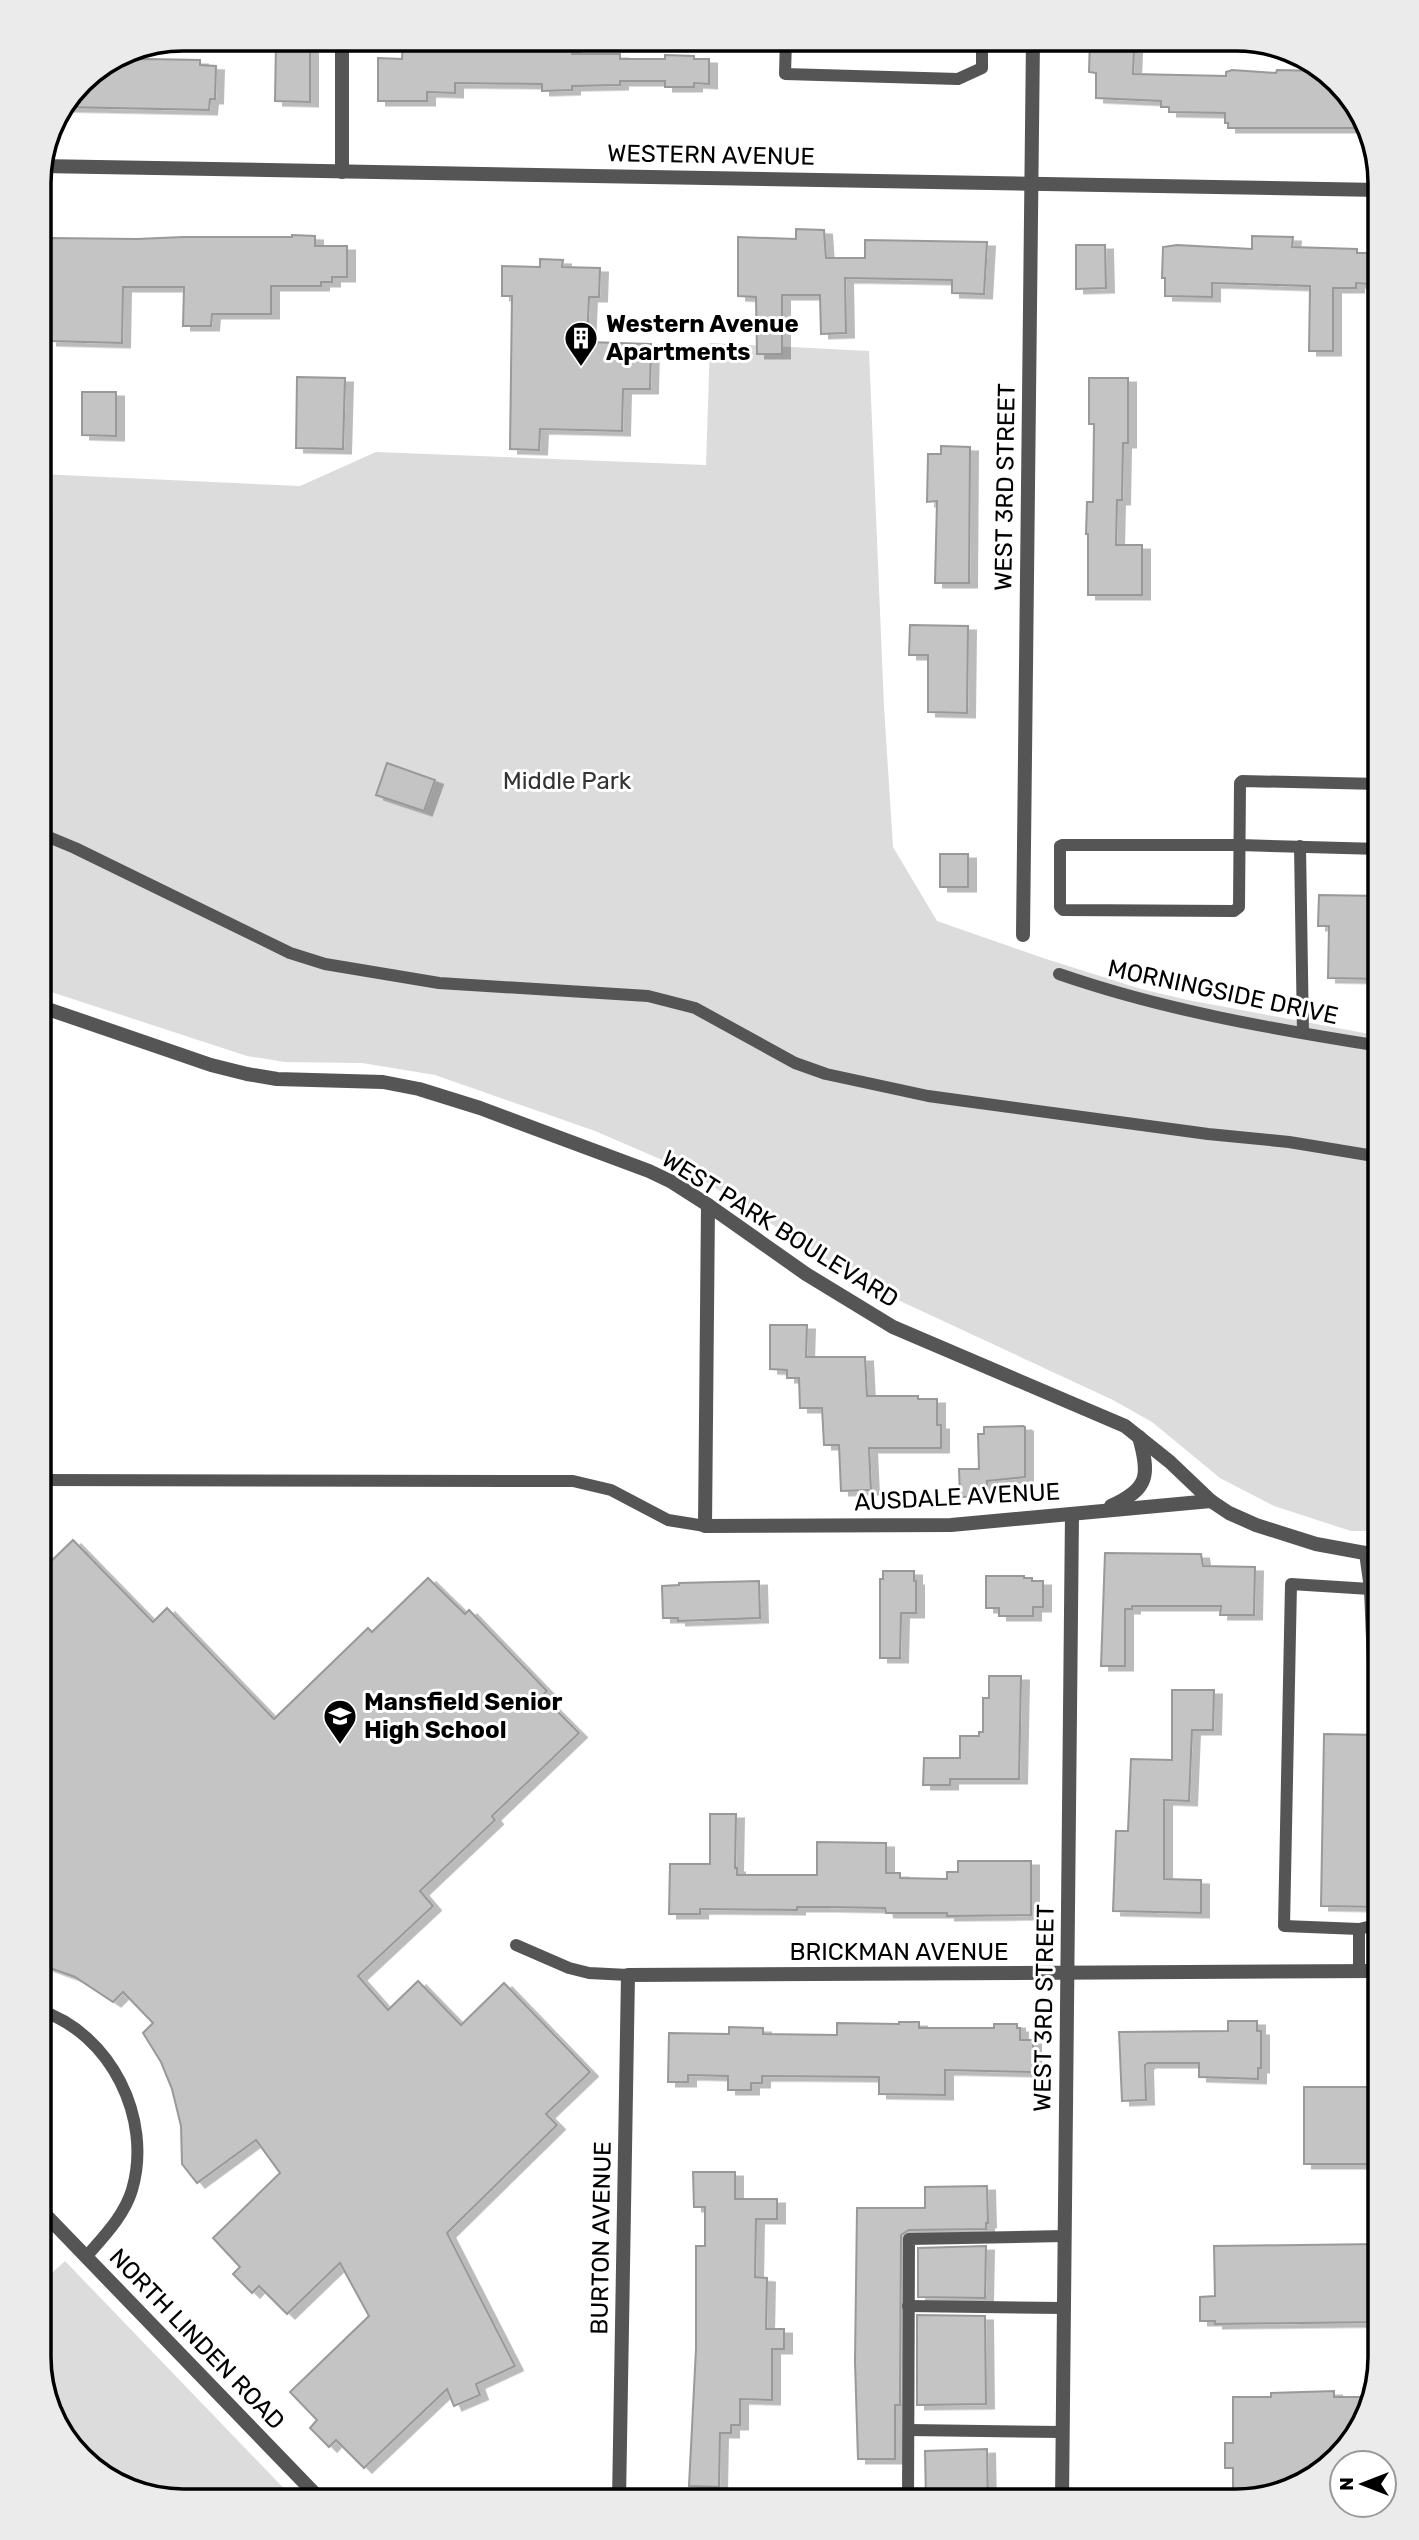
<svg xmlns="http://www.w3.org/2000/svg" width="1419" height="2540" viewBox="0 0 1419 2540" font-family="Rubik,sans-serif">
<style>
.green{fill:#dcdcdc}
.building{fill:#c4c4c4;stroke:#999;stroke-width:2;filter:url(#shadow)}
.lines{fill:none;stroke-linecap:round;stroke-linejoin:round}
.service{stroke:#555;stroke-width:12}
.minor{stroke:#555;stroke-width:14}
.labels{text-anchor:middle;dominant-baseline:central;stroke-width:6;stroke-linejoin:round;paint-order:stroke}
.street-label{font-size:24px;fill:#000;stroke:#fff}
.poi-label{font-size:24px;font-weight:bold;fill:#000;stroke:#fff;text-anchor:start}
.park-label{font-size:24px;fill:#333;stroke:#fff}
.rim{fill:none;stroke:#000;stroke-width:3.5}
</style>
<defs>
<filter id="shadow"><feDropShadow dx="8" dy="4.5" stdDeviation="0" flood-color="#0004"/></filter>
</defs>
<rect width="100%" height="100%" fill="#fff"/>
<g class="green">
<polygon points="710,343 869,351 884,706 893,847 937,921 1040,957 1141,989 1188,1000 1380,1036 1380,1531 1351,1531 1274,1506 1220,1478 1152,1422 1113,1400 870,1287 690,1172 595,1131 435,1075 362,1063 285,1062 247,1056 39,988 39,474 300,486 376,452 706,465"/>
<polygon points="65,2261 296,2501 173,2501 102,2477 53,2421 39,2357 39,2285"/>
</g>
<g class="building">
<polygon points="403,39 464,39 464,42 510,42 510,46 527,46 527,48 572,48 572,54 620,54 620,59 665,59 665,55 694,56 694,59 709,59 709,84 694,83 694,87 665,87 665,81 620,81 620,85 572,86 572,90 542,91 542,84 455,83 455,93 427,92 427,101 378,101 378,58 402,59"/>
<polygon points="1090,39 1128,39 1128,49 1134,49 1133,74 1226,76 1226,72 1232,70 1276,73 1277,70 1323,71 1358,110 1358,128 1228,128 1228,123 1225,123 1225,113 1169,112 1169,107 1161,107 1161,101 1096,98 1096,73 1089,72"/>
<polygon points="276,43 310,43 310,102 275,101"/>
<polygon points="148,59 200,60 200,65 216,66 215,99 210,99 209,110 63,107 81,80 111,60"/>
<polygon points="796,229 824,230 826,258 865,258 865,240 987,242 984,294 952,293 952,280 845,278 846,333 821,334 820,295 782,295 782,354 757,354 756,297 738,296 738,237 796,239"/>
<polygon points="292,235 315,236 315,246 347,246 347,277 332,277 332,282 321,282 321,286 271,286 271,314 212,314 211,326 183,326 184,287 123,287 122,343 49,341 51,286 47,286 47,274 40,274 41,242 51,242 51,238 137,239 183,237 292,237"/>
<polygon points="1252,236 1293,237 1292,247 1357,249 1357,253 1369,253 1368,284 1356,283 1356,288 1333,288 1333,351 1309,351 1310,286 1212,283 1212,297 1165,296 1165,278 1162,278 1163,247 1177,245 1252,249"/>
<polygon points="1076,245 1105,245 1106,288 1076,289"/>
<polygon points="540,259 563,260 562,267 600,268 599,297 589,297 587,342 651,344 650,389 623,389 622,431 540,429 539,450 510,449 512,296 502,296 502,266 540,267"/>
<polygon points="297,377 345,378 343,449 296,448"/>
<polygon points="1089,378 1128,378 1128,443 1123,443 1122,500 1117,500 1116,545 1142,545 1142,595 1088,595 1088,534 1086,534 1087,502 1093,502 1094,424 1089,424"/>
<polygon points="82,392 116,392 116,436 82,435"/>
<polygon points="941,446 970,447 969,583 935,583 937,501 927,502 928,454 941,454"/>
<polygon points="910,625 968,626 967,713 928,712 928,655 909,655"/>
<polygon points="387,763 435,780 424,811 376,795"/>
<rect x="940" y="854" width="28" height="33"/>
<polygon points="1319,895 1381,896 1381,979 1328,978 1329,926 1318,926"/>
<polygon points="770,1325 807,1325 806,1357 865,1357 867,1396 918,1396 918,1399 937,1399 937,1425 941,1425 941,1448 869,1448 871,1490 841,1491 839,1445 824,1445 822,1408 800,1408 799,1378 787,1378 787,1370 770,1369"/>
<polygon points="1023,1426 1025,1427 1025,1477 987,1481 987,1496 960,1497 959,1469 979,1469 978,1434 984,1434 984,1427"/>
<polygon points="73,1540 153,1622 167,1608 274,1719 368,1628 372,1632 428,1578 465,1614 469,1610 547,1691 542,1696 579,1733 492,1816 495,1820 420,1891 433,1906 358,1976 388,2010 418,1981 461,2025 504,1983 590,2072 546,2114 557,2125 447,2233 515,2366 476,2384 480,2395 454,2406 447,2389 364,2468 336,2440 329,2447 310,2428 317,2420 290,2392 369,2316 340,2263 287,2314 259,2286 252,2293 233,2274 240,2267 213,2238 280,2173 256,2140 197,2183 182,2164 181,2126 172,2089 161,2062 143,2033 153,2023 123,1992 113,2002 75,1977 39,1964 39,1573"/>
<polygon points="1105,1553 1201,1554 1203,1566 1255,1567 1254,1615 1220,1615 1221,1606 1132,1606 1132,1609 1125,1609 1125,1666 1101,1666"/>
<polygon points="883,1571 914,1571 914,1581 916,1581 916,1613 901,1613 900,1658 880,1658 880,1579 883,1579"/>
<polygon points="986,1576 1024,1576 1024,1578 1032,1578 1032,1581 1043,1581 1043,1607 1033,1607 1033,1616 999,1616 999,1608 986,1608"/>
<polygon points="759,1581 760,1618 678,1621 678,1618 663,1618 662,1586 679,1585 679,1583"/>
<polygon points="989,1676 1021,1676 1019,1779 950,1779 950,1785 923,1785 924,1758 960,1758 960,1736 979,1736 979,1732 983,1732 983,1698 989,1698"/>
<polygon points="1172,1690 1214,1690 1213,1730 1192,1730 1189,1801 1164,1800 1164,1879 1201,1880 1201,1913 1113,1911 1116,1831 1128,1831 1131,1759 1172,1760"/>
<polygon points="1324,1734 1380,1735 1380,1907 1321,1906"/>
<polygon points="710,1814 736,1814 735,1868 737,1868 737,1875 817,1875 817,1842 886,1843 886,1873 900,1873 900,1878 947,1879 947,1872 958,1872 958,1861 1031,1861 1031,1915 947,1916 947,1913 886,1913 885,1908 828,1907 797,1907 797,1910 700,1909 700,1914 669,1914 670,1864 710,1864"/>
<polygon points="1228,2021 1257,2021 1257,2031 1261,2031 1261,2068 1258,2068 1258,2079 1199,2077 1199,2063 1148,2063 1145,2065 1146,2100 1122,2101 1119,2032 1228,2031"/>
<polygon points="899,2022 919,2022 919,2028 994,2028 994,2024 1017,2024 1017,2028 1020,2028 1020,2040 1033,2040 1033,2072 945,2070 945,2095 879,2094 879,2077 762,2076 762,2083 751,2083 751,2090 728,2090 728,2076 688,2075 688,2082 668,2082 669,2033 729,2034 729,2027 763,2028 763,2034 837,2035 837,2023 899,2024"/>
<rect x="1304" y="2087" width="76" height="77"/>
<polygon points="693,2172 735,2172 735,2199 777,2199 777,2219 756,2219 755,2277 767,2278 766,2329 784,2329 784,2349 772,2349 772,2400 740,2399 740,2425 731,2425 731,2433 720,2433 719,2487 689,2486 696,2349 696,2246 705,2246 705,2207 694,2207"/>
<polygon points="987,2186 988,2223 986,2223 986,2229 909,2230 901,2235 900,2405 895,2405 895,2459 858,2459 855,2362 857,2208 925,2208 925,2187"/>
<polygon points="1380,2244 1380,2322 1215,2324 1215,2321 1200,2321 1200,2297 1215,2296 1214,2246"/>
<polygon points="986,2246 985,2298 918,2297 918,2248"/>
<polygon points="917,2315 985,2316 986,2404 917,2405"/>
<polygon points="1334,2391 1334,2397 1369,2397 1356,2437 1300,2487 1233,2502 1233,2468 1225,2468 1225,2443 1233,2443 1233,2397 1271,2397 1271,2393"/>
<polygon points="987,2449 988,2501 926,2501 925,2451"/>
</g>
<g class="lines">
<g class="service">
<polyline points="786,39 785,74 958,79 982,68 982,39"/>
<polyline points="39,833 75,848 290,953 325,964 439,983 648,996 695,1008 795,1063 826,1074 928,1096 1208,1134 1289,1142 1380,1157"/>
<polyline points="1300,846 1303,1033"/>
<polyline points="1380,849 1239,845 1062,845 1060,846 1060,907 1063,910 1234,911 1239,907 1240,783 1242,781 1380,784"/>
<path d="M1059 974C1163 1010 1272 1029 1380 1046"/>
<polyline points="39,1480 573,1481 611,1490 668,1520 705,1526"/>
<polyline points="1365,1553 1370,1589"/>
<polyline points="1359,1929 1284,1926 1291,1584 1370,1589 1375,1714"/>
<polyline points="516,1945 569,1968 589,1973 628,1975"/>
<polyline points="1359,1972 1359,1929 1380,1924"/>
<path d="M39 2010C111 2033 153 2119 132 2190 124 2216 104 2236 86 2257"/>
<polyline points="908,2306 1063,2308"/>
<polyline points="909,2430 1062,2432"/>
<polyline points="908,2501 909,2239 1064,2236"/>
</g>
<g class="minor">
<polyline points="342,39 342,172"/>
<polyline points="40,166 1380,190"/>
<polyline points="1023,935 1033,39"/>
<polyline points="39,1006 211,1065 247,1074 277,1079 383,1082 419,1089 480,1108 649,1171 672,1182 708,1205 806,1274 893,1327 1125,1426 1170,1462 1211,1501 1229,1513 1256,1525 1316,1544 1365,1553 1380,1552"/>
<polyline points="708,1205 705,1526 951,1525 1211,1501"/>
<path d="M1111 1506C1149 1489 1150 1475 1139 1437"/>
<polyline points="39,2208 322,2501"/>
<polyline points="619,2501 628,1975 1380,1971"/>
<polyline points="1062,2501 1072,1514"/>
</g>
</g>
<defs>
<symbol id="building-pin" viewBox="-11 -11 22 30"><path d="M0 17L-7.5 6A9.5 9.5 0 1 1 7.5 6Z" fill="#000" stroke="#fff"/><path d="M-4-6H4V6H1V3H-1V6H-4ZM-2.5-4.3h1.7v1.8h-1.7ZM.8-4.3h1.7v1.8H.8ZM-2.5-1h1.7V.8h-1.7ZM.8-1h1.7V.8H.8Z" fill="#fff"/></symbol>
<symbol id="school-pin" viewBox="-11 -11 22 30"><path d="M0 17L-7.5 6A9.5 9.5 0 1 1 7.5 6Z" fill="#000" stroke="#fff"/><path d="M0-5L7-2L0 1L-7-2ZM-4 1L0 2.5L4 1V4Q0 6-4 4Z" fill="#fff"/></symbol>
</defs>
<g fill-rule="evenodd">
<use href="#building-pin" x="562" y="319" width="38" height="52"/>
<use href="#school-pin" x="321" y="1697" width="38" height="52"/>
</g>
<g class="labels">
<g class="street-label">
<text transform="translate(711 155) rotate(1)">WESTERN AVENUE</text>
<text transform="translate(1005 487) rotate(-89)">WEST 3RD STREET</text>
<text transform="translate(1223 992) rotate(12)">MORNINGSIDE DRIVE</text>
<text transform="translate(780 1229) rotate(32)">WEST PARK BOULEVARD</text>
<text transform="translate(957 1497) rotate(-3)">AUSDALE AVENUE</text>
<text x="899" y="1952">BRICKMAN AVENUE</text>
<text transform="translate(1044 2008) rotate(-89)">WEST 3RD STREET</text>
<text transform="translate(601 2238) rotate(-89)">BURTON AVENUE</text>
<text transform="translate(197 2339) rotate(46)">NORTH LINDEN ROAD</text>
</g>
<g class="poi-label">
<text x="606" y="324">Western Avenue<tspan x="606" dy="28">Apartments</tspan></text>
<text x="364" y="1702">Mansfield Senior<tspan x="364" dy="28">High School</tspan></text>
</g>
<g class="park-label">
<text x="567" y="781">Middle Park</text>
</g>
</g>
<path d="M0 0H1419V2540H0ZM183 51H1236A132 132 0 0 1 1368 183V2357A132 132 0 0 1 1236 2489H183A132 132 0 0 1 51 2357V183A132 132 0 0 1 183 51Z" fill="#ebebeb" fill-rule="evenodd"/>
<path class="rim" d="M183 51H1236A132 132 0 0 1 1368 183V2357A132 132 0 0 1 1236 2489H183A132 132 0 0 1 51 2357V183A132 132 0 0 1 183 51Z"/>
<g transform="translate(1363 2484) rotate(270)"><circle r="33" fill="#ffffff" stroke="#999999" stroke-width="2"/>
<path d="M0-5L12 26L0 18L-12 26Z" fill="#000000"/>
<text y="-10" font-size="19" font-weight="bold" text-anchor="middle" fill="#000000">N</text>
</g>
</svg>
